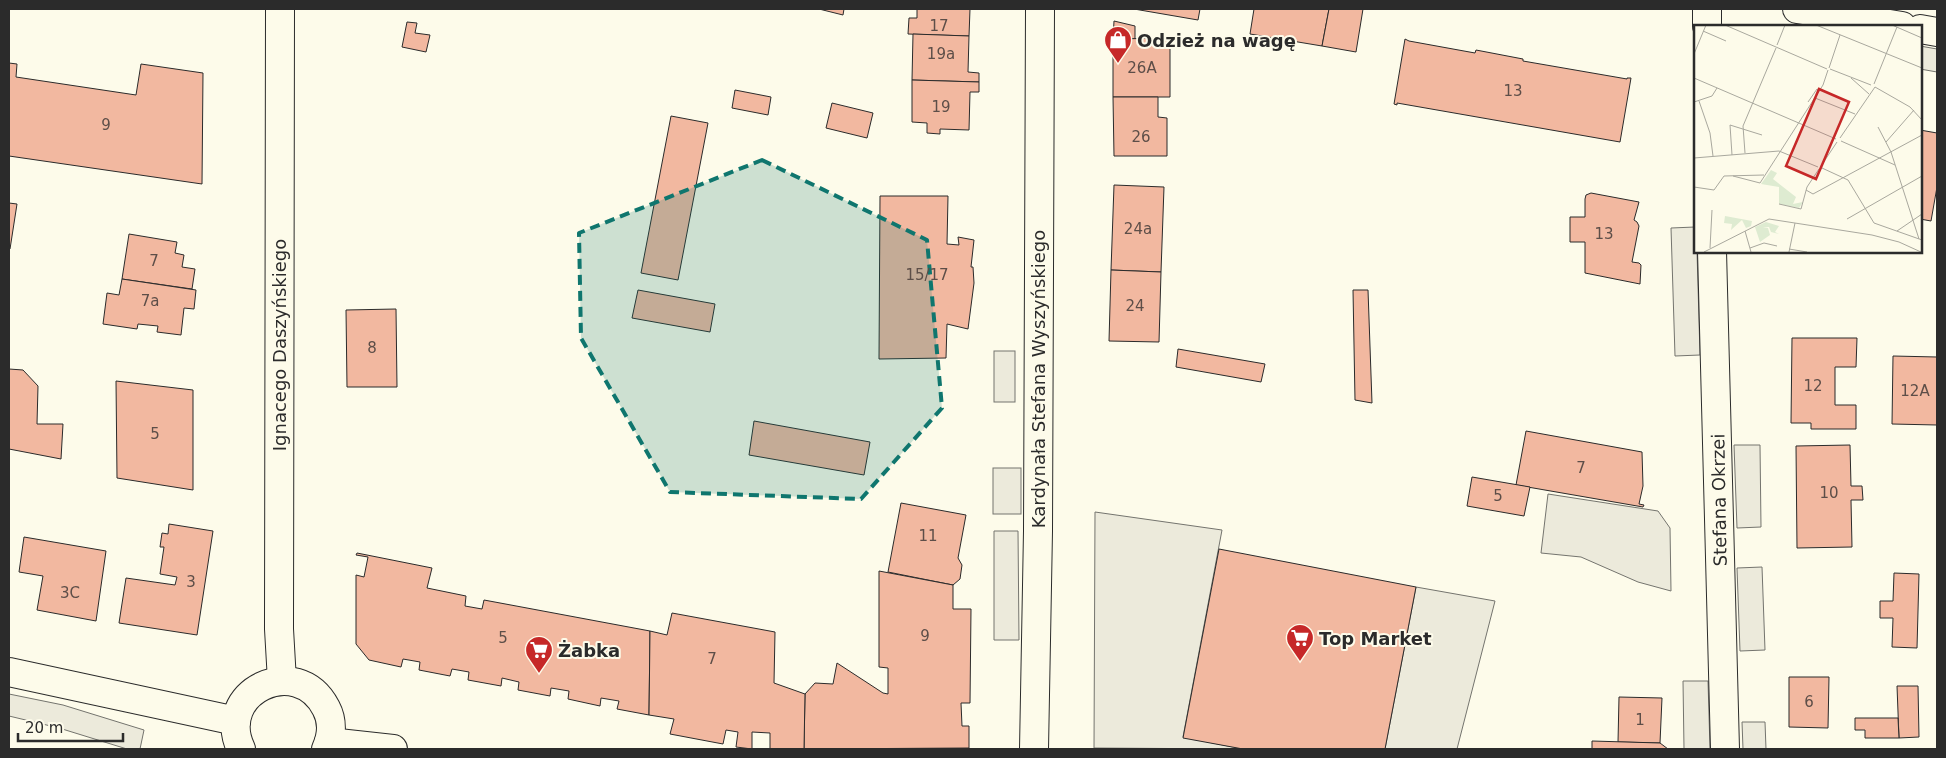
<svg xmlns="http://www.w3.org/2000/svg" width="1946" height="758" viewBox="0 0 1946 758" font-family="'DejaVu Sans',sans-serif">
<style>
.parking{fill:#eceadb;stroke:#74746e}
.building{fill:#f2b8a0;stroke:#2b2b2b}
.lines{fill:none;stroke-linecap:round;stroke-linejoin:round}
.minor-casing{stroke:#2b2b2b;stroke-width:30}
.minor{stroke:#fdfbea;stroke-width:28}
.marked{fill:#0f766e;fill-opacity:0.2;stroke:#0f766e;stroke-width:4;stroke-dasharray:10 6;stroke-linejoin:round}
.labels{text-anchor:middle;dominant-baseline:central;stroke-width:4;stroke-linejoin:round;paint-order:stroke}
.number-label{font-size:15px;fill:#5d4e48}
.poi-label{font-size:18px;font-weight:bold;fill:#2b2b2b;stroke:#fdfbea;text-anchor:start}
.street-label{font-size:18px;fill:#2b2b2b;stroke:#fdfbea}
.inset-road{fill:none;stroke:#a9a89e;stroke-width:1}
.view{fill:#c62828;fill-opacity:0.15;stroke:#c62828;stroke-width:2.5}
.inset-edge{fill:none;stroke:#2b2b2b;stroke-width:2.5}
</style>
<rect width="100%" height="100%" fill="#fdfbea"/>
<g class="parking">
<polygon points="1920,46 1937,49 1937,72 1920,69"/>
<polygon points="1695,227 1695,251 1697,251 1700,355 1675,356 1671,228"/>
<rect x="994" y="351" width="21" height="51"/>
<polygon points="1734,445 1760,445 1761,527 1737,528"/>
<rect x="993" y="468" width="28" height="46"/>
<polygon points="1548,494 1658,511 1670,528 1671,591 1638,582 1581,557 1541,553"/>
<polygon points="1095,512 1222,530 1183,737 1243,749 1094,748"/>
<polygon points="994,531 1018,531 1019,640 994,640"/>
<polygon points="1762,567 1765,650 1740,651 1737,568"/>
<polygon points="1416,587 1495,601 1457,749 1385,749"/>
<polygon points="1683,681 1708,681 1710,749 1684,749"/>
<polygon points="9,694 63,705 144,730 140,749 127,749 59,728 9,716"/>
<polygon points="1742,722 1765,722 1766,749 1743,749"/>
</g>
<g class="building">
<polygon points="819,9 844,9 843,15"/>
<polygon points="917,9 970,9 969,36 908,34 909,18 917,18"/>
<polygon points="1134,9 1200,9 1198,20"/>
<polygon points="1254,9 1329,9 1322,46 1250,34"/>
<polygon points="1329,9 1363,9 1356,52 1322,46"/>
<polygon points="1114,21 1135,26 1135,39 1113,39"/>
<polygon points="407,22 417,23 415,33 430,35 426,52 402,47"/>
<polygon points="913,34 969,36 968,72 979,73 979,82 912,80"/>
<polygon points="1170,38 1170,97 1113,97 1113,39"/>
<polygon points="1405,39 1409,41 1475,53 1476,50 1523,59 1523,61 1627,79 1627,78 1631,78 1620,142 1397,103 1397,105 1394,104"/>
<polygon points="9,63 17,64 16,77 136,95 141,64 203,73 202,184 9,156"/>
<polygon points="912,80 979,82 979,92 970,92 969,130 940,129 940,134 927,133 927,123 912,122"/>
<polygon points="735,90 771,97 768,115 732,108"/>
<polygon points="1113,97 1158,97 1158,117 1167,118 1167,156 1114,156"/>
<polygon points="832,103 873,113 867,138 826,128"/>
<polygon points="671,116 708,123 678,280 641,273"/>
<polygon points="1920,130 1937,133 1937,187 1931,221 1920,219"/>
<polygon points="1114,185 1164,187 1161,272 1111,270"/>
<polygon points="1591,193 1639,202 1634,220 1637,222 1639,226 1632,262 1639,263 1641,265 1640,284 1585,273 1585,242 1570,242 1570,217 1585,217 1585,199 1586,195"/>
<polygon points="880,196 948,196 947,244 959,245 958,237 974,240 971,267 973,267 974,283 968,329 947,324 946,358 879,359"/>
<polygon points="9,203 17,204 10,249 9,248"/>
<polygon points="129,234 177,242 175,253 184,255 182,267 195,269 192,289 122,279"/>
<polygon points="1111,270 1161,272 1159,342 1109,341"/>
<polygon points="122,279 196,290 194,309 184,308 181,335 157,332 158,326 138,324 137,329 103,324 107,293 119,295"/>
<polygon points="638,290 715,304 710,332 632,318"/>
<polygon points="1353,290 1368,290 1372,403 1355,400"/>
<polygon points="396,309 397,387 347,387 346,310"/>
<polygon points="1792,338 1857,338 1856,367 1835,367 1835,405 1856,405 1856,429 1811,429 1811,423 1791,423"/>
<polygon points="1178,349 1265,364 1261,382 1176,367"/>
<polygon points="1893,356 1937,357 1937,425 1892,424"/>
<polygon points="9,369 23,370 38,386 37,424 63,424 61,459 9,449"/>
<polygon points="116,381 193,390 193,490 117,478"/>
<polygon points="754,421 870,442 864,475 749,455"/>
<polygon points="1526,431 1642,452 1643,486 1639,504 1644,505 1643,507 1516,485"/>
<polygon points="1850,445 1851,486 1862,486 1863,500 1851,500 1852,547 1797,548 1796,446"/>
<polygon points="1472,477 1530,487 1524,516 1467,506"/>
<polygon points="901,503 966,515 958,558 962,565 960,579 953,585 888,572"/>
<polygon points="169,524 213,531 197,635 119,623 126,578 175,585 177,577 160,574 164,547 160,547 162,533 168,534"/>
<polygon points="24,537 106,551 96,621 37,610 43,576 19,572"/>
<polygon points="1219,549 1416,587 1385,749 1243,749 1183,738"/>
<polygon points="357,553 432,568 427,588 466,596 465,606 482,609 484,600 650,631 649,715 617,709 619,701 601,698 600,706 568,699 569,691 551,688 550,696 518,690 519,682 502,678 501,686 468,680 469,672 452,669 450,676 419,670 420,662 403,659 401,667 369,660 356,644 356,575 364,577 368,557 356,555"/>
<polygon points="879,571 953,585 953,609 971,609 970,703 961,703 962,726 969,726 969,748 804,749 805,694 815,683 833,684 837,663 883,693 888,694 888,668 879,667"/>
<polygon points="1894,573 1919,574 1917,648 1892,647 1893,618 1880,618 1880,601 1893,601"/>
<polygon points="672,613 775,632 774,683 805,694 804,749 770,749 770,733 752,732 752,749 736,747 738,732 726,730 723,744 670,734 674,719 649,715 650,631 667,635"/>
<polygon points="1789,677 1829,677 1828,728 1789,727"/>
<polygon points="1897,686 1918,686 1919,737 1899,738"/>
<polygon points="1619,697 1662,698 1660,743 1618,742"/>
<polygon points="1855,718 1898,718 1899,738 1865,738 1865,730 1855,730"/>
<polygon points="1592,741 1660,743 1668,749 1592,749"/>
</g>
<g class="lines">
<defs>
<g id="minor">
<polyline points="280,9 279,629 282,681"/>
<polyline points="1707,9 1707,26"/>
<polyline points="1797,9 1902,26"/>
<polyline points="1920,29 1937,32"/>
<polyline points="1712,251 1725,749"/>
<polyline points="9,672 236,721"/>
<polyline points="329,742 393,749"/>
<path d="M241 749C214 692 297 652 326 708 333 721 332 736 326 749"/>
<polyline points="1034,749 1038,531 1040,9"/>
</g>
</defs>
<use href="#minor" class="minor-casing"/>
<use href="#minor" class="minor"/>
</g>
<path class="marked" d="M762 160 927 240 942 408 861 499 670 492 581 338 579 233Z"/>
<defs>
<symbol id="shop-pin" viewBox="-11 -11 22 30"><path d="M0 17L-7.5 6A9.5 9.5 0 1 1 7.5 6Z" fill="#c62828" stroke="#fdfbea"/><path d="M-5-2.5h2.3a2.7 3.5 0 0 1 5.4 0H5L5.5 6h-11ZM-1.5-2.5h3a1.5 2.3 0 0 0-3 0Z" fill="#fff"/></symbol>
<symbol id="supermarket-pin" viewBox="-11 -11 22 30"><path d="M0 17L-7.5 6A9.5 9.5 0 1 1 7.5 6Z" fill="#c62828" stroke="#fdfbea"/><path d="M-6-5.5h2.5l.6 2H6L4.5 2H-2.5L-4.4-4H-6ZM-1.5 3.2a1.3 1.3 0 1 0 .1 0ZM3 3.2a1.3 1.3 0 1 0 .1 0Z" fill="#fff"/></symbol>
</defs>
<g fill-rule="evenodd">
<use href="#shop-pin" x="1102" y="24" width="32" height="43"/>
<use href="#supermarket-pin" x="1284" y="622" width="32" height="43"/>
<use href="#supermarket-pin" x="523" y="634" width="32" height="43"/>
</g>
<g class="labels">
<g class="number-label">
<text x="939" y="26">17</text>
<text x="941" y="54">19a</text>
<text x="1142" y="68">26A</text>
<text x="1513" y="91">13</text>
<text x="941" y="107">19</text>
<text x="106" y="125">9</text>
<text x="1141" y="137">26</text>
<text x="1138" y="229">24a</text>
<text x="1604" y="234">13</text>
<text x="154" y="261">7</text>
<text x="927" y="275">15/17</text>
<text x="150" y="301">7a</text>
<text x="1135" y="306">24</text>
<text x="372" y="348">8</text>
<text x="1813" y="386">12</text>
<text x="1915" y="391">12A</text>
<text x="155" y="434">5</text>
<text x="1581" y="468">7</text>
<text x="1829" y="493">10</text>
<text x="1498" y="496">5</text>
<text x="928" y="536">11</text>
<text x="191" y="582">3</text>
<text x="70" y="593">3C</text>
<text x="925" y="636">9</text>
<text x="503" y="638">5</text>
<text x="712" y="659">7</text>
<text x="1809" y="702">6</text>
<text x="1640" y="720">1</text>
</g>
<g class="poi-label">
<text x="1137" y="40">Odzież na wagę</text>
<text x="1319" y="638">Top Market</text>
<text x="558" y="650">Żabka</text>
</g>
<g class="street-label">
<text transform="translate(279 345) rotate(-90)">Ignacego Daszyńskiego</text>
<text transform="translate(1038 379) rotate(-90)">Kardynała Stefana Wyszyńskiego</text>
<text transform="translate(1719 500) rotate(-91)">Stefana Okrzei</text>
</g>
</g>
<g transform="translate(1694 25)">
<rect width="228" height="228" fill="#fdfbea"/>
<path d="M77 145 83 148 79 154 102 172 99 179 109 177 105 183 85 179V162L67 159ZM31 191 58 196 57 201 52 203 48 195 37 205 38 199 30 198ZM72 197 85 201 81 207 85 209 77 207 75 202H69L74 203 76 210 66 217 61 202Z" fill="#deebd1"/>
<path class="inset-road" d="M31 0 133 44M122 0 228 43M198 0 228 13M9 6 32 16M83 20 91 0M0 29 12 0M135 43 146 10M136 44 177 60M0 53 142 114M157 53 175 69M180 59 203 2M181 62 216 82 228 95M121 73 161 89M5 76 16 108 19 131M0 77 18 71 23 63M114 77 123 64 126 66M184 102 197 127 225 214M146 113 181 62M147 116 201 140M192 117 220 85M51 128 49 101 82 23M38 130 36 100 68 110M0 133 85 126 124 142M127 141 143 117M128 143 154 155 180 198 228 215M39 151 66 158 129 60 134 45M0 162 20 165 30 151 70 150M112 165 119 169 228 110M85 179 107 184 113 162 125 144M153 194 228 151M51 206 57 227M203 206 228 189M16 223 18 185M56 223 70 218 83 221M95 224 113 227M10 227 75 194 178 210 205 217 227 227M95 227 101 198"/>
<path class="view" d="M125 64 155 77 122 154 92 141Z"/>
<rect width="228" height="228" class="inset-edge"/>
</g>
<rect width="1946" height="758" fill="none" stroke="#2b2b2b" stroke-width="20"/>
<path d="M18 733v8h105v-8" fill="none" stroke="#2b2b2b" stroke-width="2.5"/>
<text x="25" y="733" font-size="15" fill="#2b2b2b" stroke="#fdfbea" stroke-width="4" paint-order="stroke">20 m</text>
</svg>
